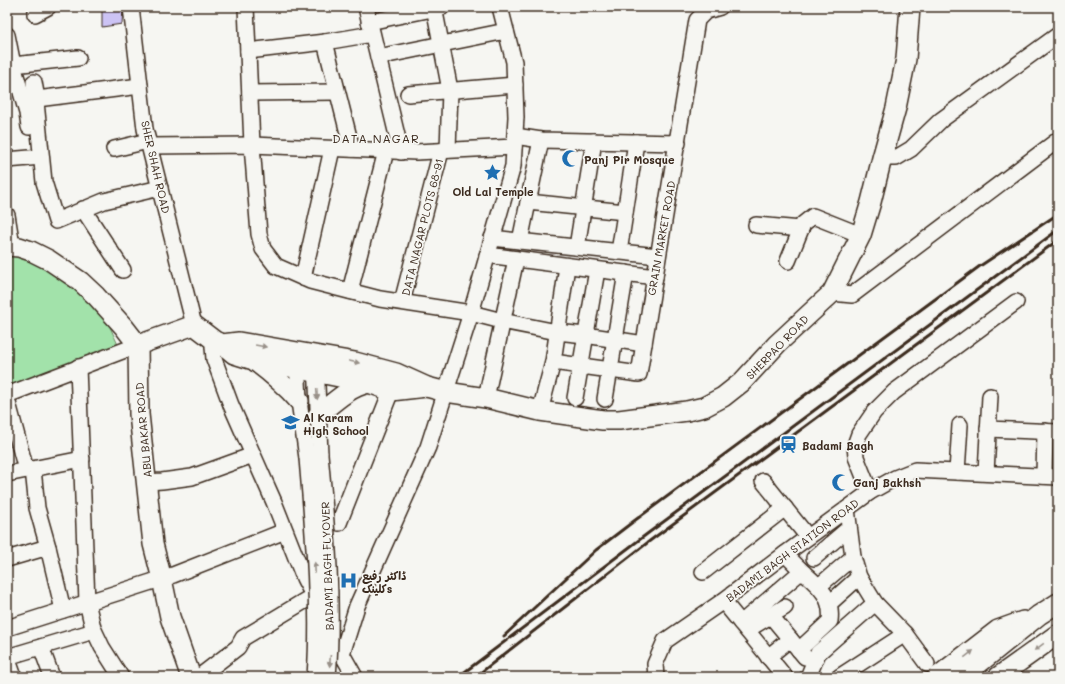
<svg xmlns="http://www.w3.org/2000/svg" width="1065" height="684" viewBox="0 0 1065 684" font-family="Mali,'Playpen Sans Arabic',sans-serif">
<style>
.green{fill:#a2e2aa;stroke:#6e8664}
.building{fill:#ccc3f5;stroke:#3b2a1e}
.lines{fill:none;stroke-linecap:round;stroke-linejoin:round}
.minor-casing{stroke:#3b2a1e;stroke-width:18}
.major-casing{stroke:#3b2a1e;stroke-width:22}
.minor{stroke:#f6f6f2;stroke-width:15}
.major{stroke:#f6f6f2;stroke-width:19}
.rail{stroke:#3b2a1e;stroke-width:3}
.minor-bridge-casing{stroke:#3b2a1e;stroke-width:18;stroke-linecap:butt}
.minor-bridge{stroke:#f6f6f2;stroke-width:15}
.oneway{fill:#989088}
.labels{text-anchor:middle;dominant-baseline:central;stroke-width:3.5;stroke-linejoin:round;paint-order:stroke}
.poi-label{font-size:11px;font-weight:bold;fill:#3b2a1e;stroke:#f6f6f2;text-anchor:start}
.street-label{font-size:11px;fill:#3b2a1e;stroke:#f6f6f2}
.neighbourhood-label{font-size:12px;letter-spacing:1px;fill:#3b2a1e;stroke:#f6f6f2}
</style>
<rect width="100%" height="100%" fill="#f6f6f2"/>
<filter id="ink" filterUnits="userSpaceOnUse"><feTurbulence type="fractalNoise" baseFrequency=".025" numOctaves="2"/><feDisplacementMap in="SourceGraphic" scale="8" xChannelSelector="R" yChannelSelector="G"/><feConvolveMatrix kernelMatrix="1 2 1 2 8 2 1 2 1" color-interpolation-filters="sRGB"/></filter>
<g filter="url(#ink)">
<polygon class="green" points="7,254 35,262 85,292 110,327 119,347 7,393"/>
<polygon class="building" points="110,7 123,7 122,24 102,27 102,8"/>
<g class="lines">
<defs>
<g id="minor">
<polyline points="131,7 145,129 194,325"/>
<polyline points="246,7 252,145 259,234 263,249 276,266 310,281 380,299 471,313 502,321 557,332 585,335 644,344"/>
<polyline points="366,7 401,152"/>
<polyline points="434,7 450,90 448,150"/>
<polyline points="35,14 48,7"/>
<polyline points="369,22 442,7"/>
<polyline points="7,35 13,65 27,113 29,127"/>
<polyline points="325,42 352,149"/>
<polyline points="248,51 325,42 372,34"/>
<polyline points="378,57 506,31"/>
<polyline points="13,65 78,58"/>
<polyline points="140,86 37,99 34,82 44,182 56,221 104,201 160,188"/>
<polyline points="250,93 336,92"/>
<polyline points="408,94 515,85"/>
<polyline points="515,136 541,140 678,143"/>
<polyline points="150,146 252,145 416,152 514,147"/>
<polyline points="114,149 148,141"/>
<polyline points="882,158 896,158 911,149 941,120 1058,35"/>
<polyline points="7,160 41,157"/>
<polyline points="528,202 625,212"/>
<polyline points="83,209 123,270"/>
<polyline points="7,215 12,246"/>
<polyline points="756,225 801,229"/>
<polyline points="492,238 658,256"/>
<polyline points="520,241 541,140"/>
<polyline points="577,247 594,141"/>
<polyline points="619,252 636,142"/>
<polyline points="487,255 655,277"/>
<polyline points="788,261 803,224 813,216 861,235"/>
<polyline points="303,278 332,149"/>
<polyline points="350,291 386,151"/>
<polyline points="832,293 852,295 1058,140"/>
<polyline points="402,302 441,151"/>
<polyline points="215,341 213,347 214,359 231,405 274,502 304,578 318,605"/>
<polyline points="297,358 299,401 307,458"/>
<polyline points="316,362 320,454"/>
<polyline points="553,362 639,374 697,20 706,11 720,7"/>
<polyline points="78,367 87,602 93,628 102,647 121,677"/>
<polyline points="7,395 138,345"/>
<polyline points="486,398 516,259"/>
<polyline points="575,398 597,270"/>
<polyline points="7,399 26,470"/>
<polyline points="605,399 626,273"/>
<polyline points="540,411 553,362 567,266"/>
<polyline points="988,429 1058,432"/>
<polyline points="33,469 37,508 48,547 63,610"/>
<polyline points="957,472 960,425"/>
<polyline points="986,473 990,396"/>
<polyline points="7,474 82,459"/>
<polyline points="1044,476 1045,431"/>
<polyline points="763,481 808,537"/>
<polyline points="147,482 162,481 192,477 253,455"/>
<polyline points="870,492 856,457 855,445 859,434 874,412 894,392 1016,302"/>
<polyline points="339,523 391,391"/>
<polyline points="785,554 804,573"/>
<polyline points="853,557 859,577 875,603 905,634 927,664"/>
<polyline points="814,558 849,528"/>
<polyline points="7,559 48,547"/>
<polyline points="703,572 785,508"/>
<polyline points="819,586 853,557 847,509"/>
<polyline points="723,601 785,677"/>
<polyline points="830,603 859,577"/>
<polyline points="771,616 805,657"/>
<path d="M741 623 797 575 804 573C820 587 833 598 830 621L799 650"/>
<polyline points="7,628 173,575 285,531"/>
<polyline points="747,630 785,607"/>
<polyline points="41,647 52,677"/>
<polyline points="768,657 790,639"/>
<polyline points="14,677 7,657 94,631"/>
<polyline points="199,677 238,647 243,638 306,600"/>
<polyline points="355,677 342,654 357,606 428,447 471,313 513,166 516,117 514,62 500,7"/>
<polyline points="656,677 655,664 665,641 723,601 785,554 870,492 895,478 915,470 1058,477"/>
<polyline points="808,677 818,653 875,603"/>
<polyline points="839,677 905,634"/>
</g>
<g id="major">
<polyline points="7,246 19,247 31,251 49,260 80,281 96,296 124,327 138,345 139,414 153,544 162,579 170,617 191,677"/>
<polyline points="222,344 239,342 355,362 396,373 427,387 446,392 486,398 540,411 603,420 619,420 687,411 704,407 723,397 742,382 777,344 832,293 861,235 871,202 882,158 896,108 906,59 910,7"/>
<polyline points="138,345 194,325 215,341 222,344 234,354 250,359 369,383 391,391 426,387"/>
<path d="M256 362C272 374 286 386 299 401"/>
<path d="M318 415C334 402 349 387 369 383"/>
<polyline points="937,677 998,630 1023,621"/>
<polyline points="962,677 1039,615 1058,603"/>
<polyline points="998,677 1058,634"/>
</g>
</defs>
<use href="#minor" class="minor-casing"/>
<use href="#major" class="major-casing"/>
<use href="#minor" class="minor"/>
<use href="#major" class="major"/>
<g class="rail">
<polyline points="504,636 596,550 634,521 980,266 1058,214"/>
<polyline points="458,677 647,534 1058,230"/>
<polyline points="475,677 651,540 1058,240"/>
</g>
<defs>
<g id="minor-bridge">
<path d="M320 454C327 528 334 603 328 677"/>
<path d="M307 458C313 531 320 604 315 677"/>
</g>
</defs>
<use href="#minor-bridge" class="minor-bridge-casing"/>
<use href="#minor-bridge" class="minor-bridge"/>
</g>
<defs><path id="oneway-solid" d="M-6-.8H1V-3.2L6.5 0L1 3.2V.8H-6Z"/></defs>
<g class="oneway">
<use href="#oneway-solid" transform="translate(261 346) rotate(10)"/>
<use href="#oneway-solid" transform="translate(354 362) rotate(12)"/>
<use href="#oneway-solid" transform="translate(317 394) rotate(87)"/>
<use href="#oneway-solid" transform="translate(315 568) rotate(-92)"/>
<use href="#oneway-solid" transform="translate(1039 647) rotate(144)"/>
<use href="#oneway-solid" transform="translate(969 654) rotate(-38)"/>
<use href="#oneway-solid" transform="translate(330 661) rotate(94)"/>
</g>
</g>
<defs>
<symbol id="mosque-bare" viewBox="-9 -9 18 18"><path d="M3.5-4.9A6 6 0 1 0 3.5 4.9A5 5 0 1 1 3.5-4.9Z" fill="#1f6fb2" stroke="#f6f6f2" stroke-width="2.5" paint-order="stroke"/></symbol>
<symbol id="sight-bare" viewBox="-9 -9 18 18"><path d="M0-6L1.8-2.2L6-1.7L2.9 1.2L3.7 5.4L0 3.3L-3.7 5.4L-2.9 1.2L-6-1.7L-1.8-2.2Z" fill="#1f6fb2" stroke="#f6f6f2" stroke-width="2.5" paint-order="stroke"/></symbol>
<symbol id="school-bare" viewBox="-9 -9 18 18"><path d="M0-5L7-2L0 1L-7-2ZM-4 1L0 2.5L4 1V4Q0 6-4 4Z" fill="#1f6fb2" stroke="#f6f6f2" stroke-width="2.5" paint-order="stroke"/></symbol>
<symbol id="station-bare" viewBox="-9 -9 18 18"><path d="M-3-6H3Q5-6 5-4V2Q5 4 3 4L4.5 6H3L1.5 4h-3L-3 6H-4.5L-3 4Q-5 4-5 2V-4Q-5-6-3-6ZM-3.5-4v3h7v-3ZM-3.5 1v1.5H-2V1ZM2 1v1.5H3.5V1Z" fill="#1f6fb2" stroke="#f6f6f2" stroke-width="2.5" paint-order="stroke"/></symbol>
<symbol id="hospital-bare" viewBox="-9 -9 18 18"><path d="M-5-5h3v3.5h4V-5h3V5h-3V1.5h-4V5h-3Z" fill="#1f6fb2" stroke="#f6f6f2" stroke-width="2.5" paint-order="stroke"/></symbol>
</defs>
<g fill-rule="evenodd">
<use href="#mosque-bare" x="558" y="146" width="25" height="25"/>
<use href="#sight-bare" x="480" y="160" width="25" height="25"/>
<use href="#school-bare" x="278" y="410" width="25" height="25"/>
<use href="#station-bare" x="776" y="432" width="25" height="25"/>
<use href="#mosque-bare" x="828" y="470" width="25" height="25"/>
<use href="#hospital-bare" x="336" y="568" width="25" height="25"/>
</g>
<g class="labels">
<g class="poi-label">
<text x="584" y="159">Panj Pir Mosque</text>
<text x="493" y="191" text-anchor="middle">Old Lal Temple</text>
<text x="303" y="417">Al Karam<tspan x="303" dy="13">High School</tspan></text>
<text x="802" y="445">Badami Bagh</text>
<text x="853" y="482">Ganj Bakhsh</text>
<text x="362" y="575">ڈاکٹر رفیع<tspan x="362" dy="13">کلینکs</tspan></text>
</g>
<g class="street-label">
<text transform="translate(156 167) rotate(77)">SHER SHAH ROAD</text>
<text transform="translate(422 227) rotate(-76)">DATA NAGAR PLOTS 68-91</text>
<text transform="translate(661 238) rotate(-80)">GRAIN MARKET ROAD</text>
<text transform="translate(777 347) rotate(-46)">SHERPAO ROAD</text>
<text transform="translate(143 430) rotate(-95)">ABU BAKAR ROAD</text>
<text transform="translate(792 550) rotate(-37)">BADAMI BAGH STATION ROAD</text>
<text transform="translate(327 566) rotate(-92)">BADAMI BAGH FLYOVER</text>
</g>
<g class="neighbourhood-label">
<text x="376" y="138">DATA NAGAR</text>
</g>
</g>
<rect width="1065" height="684" fill="none" stroke="#f6f6f2" stroke-width="24"/>
<rect x="12" y="12" width="1041" height="660" fill="none" stroke="#3b2a1e" stroke-width="1.5" filter="url(#ink)"/>
</svg>
